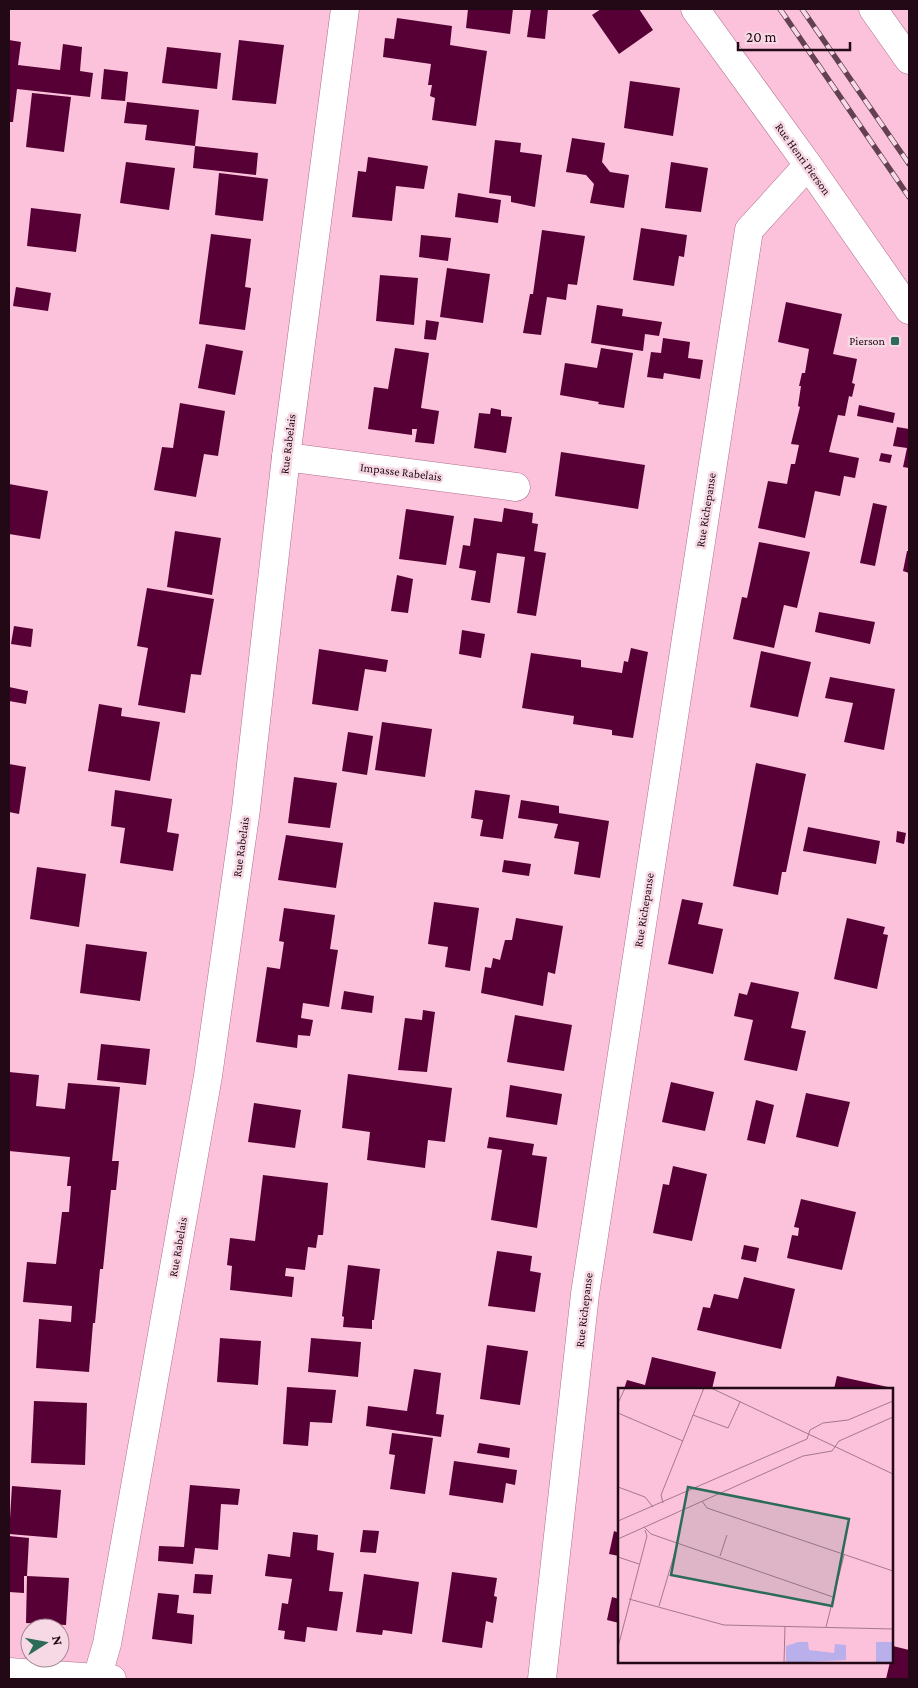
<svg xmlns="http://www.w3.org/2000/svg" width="918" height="1688" viewBox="0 0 918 1688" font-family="'Crimson Pro',serif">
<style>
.building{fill:#560035}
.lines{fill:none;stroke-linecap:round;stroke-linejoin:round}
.street-casing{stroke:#b06d8c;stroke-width:29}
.street{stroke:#fff;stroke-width:28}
.rail-casing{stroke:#644151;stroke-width:5.5}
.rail{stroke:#f7d9e5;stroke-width:4;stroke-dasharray:11;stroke-linecap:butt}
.poi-dot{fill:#2c6b58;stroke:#f7d9e5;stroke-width:2}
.labels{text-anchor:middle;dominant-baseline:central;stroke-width:5;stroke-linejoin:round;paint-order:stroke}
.street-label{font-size:12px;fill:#220915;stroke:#f7d9e5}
.poi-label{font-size:12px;fill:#220915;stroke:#f7d9e5;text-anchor:end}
.inset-road{fill:none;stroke:#a5788c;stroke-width:1}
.view{fill:#2c6b58;fill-opacity:0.15;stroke:#2c6b58;stroke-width:2.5}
.inset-edge{fill:none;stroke:#220915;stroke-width:2.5}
</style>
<rect width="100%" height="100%" fill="#fcc2db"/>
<g class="building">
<polygon points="468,9 513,9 510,34 466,28"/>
<polygon points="531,9 548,9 545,39 527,37"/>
<polygon points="601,9 639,9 653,30 619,54 592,15"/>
<polygon points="397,18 452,26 450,45 487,51 476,126 432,120 435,98 430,96 432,85 428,85 431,64 383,57 385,38 394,39"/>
<polygon points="9,40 21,42 18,65 60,70 63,44 82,47 80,71 93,73 90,97 17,89 13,122 9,122"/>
<polygon points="239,40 284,45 276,104 232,100"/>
<polygon points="167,47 221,53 217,89 162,83"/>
<polygon points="104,69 128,72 125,101 101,99"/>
<polygon points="630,81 680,88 673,136 624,128"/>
<polygon points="32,93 71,97 64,152 26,147"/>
<polygon points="127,102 199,110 195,146 145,140 147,125 124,123"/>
<polygon points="572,138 605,143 602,162 610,172 629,175 624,208 590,203 594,184 586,175 566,172"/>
<polygon points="495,140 521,143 520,152 542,155 535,207 511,202 511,196 489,193"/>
<polygon points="195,146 258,153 256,175 193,168"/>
<polygon points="368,157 428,166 424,189 396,186 392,221 352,217 358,171 366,172"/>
<polygon points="126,162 175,168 169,210 120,203"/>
<polygon points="671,162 708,168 701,212 665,208"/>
<polygon points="219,173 268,179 263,221 215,215"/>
<polygon points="458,193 501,200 498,223 455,217"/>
<polygon points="31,208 81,214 76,252 27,246"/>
<polygon points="641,228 687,235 684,257 679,256 674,286 633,280"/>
<polygon points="542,230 585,236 577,285 568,284 566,300 547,297 541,335 523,333 530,294 533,294"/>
<polygon points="211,234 251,239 245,287 251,288 245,330 199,324"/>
<polygon points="421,235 451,238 448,261 419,257"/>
<polygon points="447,268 490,274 483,323 440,317"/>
<polygon points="380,275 418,278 414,325 376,321"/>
<polygon points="16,287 51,293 48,311 13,306"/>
<polygon points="786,302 842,314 833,354 857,359 852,383 855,384 852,397 849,396 845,416 838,415 829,452 859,458 855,478 844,476 840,496 815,491 805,538 758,528 768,481 787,484 791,464 795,464 799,445 791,444 800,407 798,406 801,386 799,386 802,373 805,373 809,349 778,342"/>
<polygon points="597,305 623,309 622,316 662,322 659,336 645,334 643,351 591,343"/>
<polygon points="426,320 439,322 436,340 424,339"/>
<polygon points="663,338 690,342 688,358 703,360 700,379 664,373 663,379 647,377 651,352 661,353"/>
<polygon points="206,344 243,351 235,395 198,388"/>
<polygon points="395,348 429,353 421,408 439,411 434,444 415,442 417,429 412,429 412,435 368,429 374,387 388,389"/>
<polygon points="601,348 633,353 624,408 598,404 599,402 560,395 565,363 597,368"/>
<polygon points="180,403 225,411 218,456 204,454 196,497 154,490 162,447 173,448"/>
<polygon points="859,405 895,413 893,423 857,416"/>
<polygon points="491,408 501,410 501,416 512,417 506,453 474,448 479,413 490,414"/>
<polygon points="897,427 909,429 909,468 903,467 907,448 893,446"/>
<polygon points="561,452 645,465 638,509 555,496"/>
<polygon points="881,453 892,455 890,463 879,461"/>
<polygon points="9,484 48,491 40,539 9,534"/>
<polygon points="873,503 887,506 875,566 860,563"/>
<polygon points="504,508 533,513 532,523 538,524 534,551 546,553 536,616 517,613 525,557 497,553 490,603 471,600 476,571 459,568 463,545 470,546 474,518 502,522"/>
<polygon points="406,509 454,516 446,565 399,559"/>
<polygon points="175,531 221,538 212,595 167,587"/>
<polygon points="759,542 810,552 797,608 784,605 774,648 733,639 742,597 747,598"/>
<polygon points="907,551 909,551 909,573 903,571"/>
<polygon points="397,575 413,579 408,613 391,611"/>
<polygon points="147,588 214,599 201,675 191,674 185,713 138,705 148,648 137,646"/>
<polygon points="819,612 875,622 870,644 815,632"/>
<polygon points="14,626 33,629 31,647 11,644"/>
<polygon points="462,630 485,634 481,658 459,654"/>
<polygon points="631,648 648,652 633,738 612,735 612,730 573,724 574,716 522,708 531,653 581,660 581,667 622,673 624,661 628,662"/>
<polygon points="319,649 388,660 386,672 365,669 358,711 312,704"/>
<polygon points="761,651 811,662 798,717 750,707"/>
<polygon points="830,677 895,689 884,750 844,742 853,703 825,698"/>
<polygon points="9,687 28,691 26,704 9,701"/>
<polygon points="99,704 122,708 121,716 160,722 150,781 88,771"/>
<polygon points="382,722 432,729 425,777 375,770"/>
<polygon points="348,732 373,736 367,775 342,771"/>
<polygon points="756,763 806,774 786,872 782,872 778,895 733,886"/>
<polygon points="9,764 26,767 19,814 9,812"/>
<polygon points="294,777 337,783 330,828 288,823"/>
<polygon points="115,790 172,799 167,832 179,834 173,871 120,863 125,828 111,826"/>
<polygon points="475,790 510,795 503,839 480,836 483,820 471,818"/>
<polygon points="521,800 559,806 559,813 609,821 600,878 574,874 579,842 554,838 558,824 518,818"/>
<polygon points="808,827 880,841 876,864 803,851"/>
<polygon points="897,831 906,833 904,844 896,842"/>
<polygon points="286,835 343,843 336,888 278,880"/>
<polygon points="504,860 531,864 529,876 502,872"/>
<polygon points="37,867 86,874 79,927 30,919"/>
<polygon points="682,899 703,903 698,924 723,929 713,974 668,964"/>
<polygon points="434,902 479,908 470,971 445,967 448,947 428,944"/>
<polygon points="284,908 335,915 330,949 338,950 329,1007 303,1003 301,1018 313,1020 310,1036 298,1035 297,1048 256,1042 267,967 280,969 284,942 279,941"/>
<polygon points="516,918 563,926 555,974 548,972 543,1006 481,993 485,967 491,968 493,958 500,960 505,940 512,940"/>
<polygon points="847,918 885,927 883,934 888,935 877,989 834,979"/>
<polygon points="86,944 147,952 140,1001 80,993"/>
<polygon points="751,982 799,992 791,1028 806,1031 797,1071 744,1060 753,1020 734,1016 739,993 747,995"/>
<polygon points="344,991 374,996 372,1013 341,1009"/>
<polygon points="423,1010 435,1012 427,1072 398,1070 405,1018 422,1020"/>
<polygon points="515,1015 572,1025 564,1071 507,1062"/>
<polygon points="101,1044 150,1049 146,1085 97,1080"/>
<polygon points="9,1072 39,1075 36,1106 65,1109 68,1083 120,1087 112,1161 119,1161 116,1190 111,1190 103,1269 100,1269 95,1323 93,1323 89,1372 36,1368 39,1319 71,1322 72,1306 23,1302 27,1262 56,1264 62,1212 69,1212 71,1186 67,1186 70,1157 9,1151"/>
<polygon points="348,1074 452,1088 445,1142 428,1140 425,1168 367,1160 370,1132 342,1128"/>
<polygon points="671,1082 714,1092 705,1131 662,1122"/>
<polygon points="510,1085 562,1094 557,1125 506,1117"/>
<polygon points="806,1093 850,1102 838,1147 796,1137"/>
<polygon points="756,1100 774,1105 765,1144 747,1140"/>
<polygon points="254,1103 301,1110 295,1148 248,1142"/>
<polygon points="489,1137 534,1144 532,1155 547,1157 537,1228 491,1220 502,1150 487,1148"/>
<polygon points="673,1166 707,1174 692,1241 653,1233 663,1184 669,1185"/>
<polygon points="263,1175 328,1183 323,1235 318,1235 316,1248 308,1247 305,1270 286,1268 285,1276 294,1277 292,1297 230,1290 232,1266 227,1265 230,1238 255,1241"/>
<polygon points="801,1199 856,1212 842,1270 787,1258 792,1235 798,1236 799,1228 794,1227"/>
<polygon points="744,1245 759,1248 756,1262 741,1259"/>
<polygon points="497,1251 532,1256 530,1271 541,1273 535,1312 488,1306"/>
<polygon points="348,1265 380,1269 374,1320 372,1320 372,1329 343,1327 344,1317 342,1316"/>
<polygon points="744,1277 795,1289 781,1349 697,1330 703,1307 710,1308 714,1294 738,1299"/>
<polygon points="220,1338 261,1341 258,1385 217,1382"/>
<polygon points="311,1338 361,1342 358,1377 308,1372"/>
<polygon points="487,1345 528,1351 520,1405 480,1399"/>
<polygon points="652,1357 716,1372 712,1389 624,1389 627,1380 645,1385"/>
<polygon points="414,1369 441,1373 436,1414 444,1415 441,1437 366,1426 368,1406 407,1411"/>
<polygon points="837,1376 888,1387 887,1389 834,1389"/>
<polygon points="287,1387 336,1390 332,1423 310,1422 308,1446 283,1444"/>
<polygon points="34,1401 87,1403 85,1465 31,1463"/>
<polygon points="392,1433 433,1438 425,1494 390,1489 395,1455 389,1454"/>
<polygon points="479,1443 510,1448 509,1458 477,1453"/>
<polygon points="454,1461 517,1470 515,1485 506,1483 503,1503 449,1495"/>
<polygon points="190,1485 240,1489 238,1505 221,1504 218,1550 195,1548 193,1564 158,1561 159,1546 184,1547"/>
<polygon points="12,1486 61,1490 57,1538 9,1534"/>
<polygon points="363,1530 379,1531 376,1553 360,1552"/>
<polygon points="614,1531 619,1533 619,1556 609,1554"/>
<polygon points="293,1532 318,1535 317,1550 334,1553 329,1591 343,1592 337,1631 307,1627 305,1642 284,1639 285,1631 278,1630 282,1603 288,1604 292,1579 265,1576 268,1554 290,1557"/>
<polygon points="9,1536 29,1538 27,1576 24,1576 24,1593 9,1592"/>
<polygon points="452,1572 497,1578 494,1596 497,1597 493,1623 486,1621 482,1648 442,1642"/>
<polygon points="195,1574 213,1575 211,1594 193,1593"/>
<polygon points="364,1574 419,1582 412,1634 383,1630 382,1635 356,1632"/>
<polygon points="27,1576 69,1578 66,1625 26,1623"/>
<polygon points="158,1593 179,1595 177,1613 194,1615 192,1644 152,1639"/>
<polygon points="612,1597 619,1599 619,1623 607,1620"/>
<polygon points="893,1646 909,1650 909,1679 886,1679 890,1662 892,1662"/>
</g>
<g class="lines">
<defs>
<g id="street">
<polyline points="695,9 808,165 909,310"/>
<polyline points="873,9 909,60"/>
<polyline points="286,457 516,487"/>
<polyline points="9,1672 112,1679"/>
<polyline points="97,1678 107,1644 208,1076 246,809 286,457 345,9"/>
<polyline points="542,1679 585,1294 749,230 808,165"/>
</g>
</defs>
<use href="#street" class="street-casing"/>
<use href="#street" class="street"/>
<defs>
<g id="rail">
<polyline points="780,9 909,197"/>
<polyline points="802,9 909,164"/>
</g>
</defs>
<use href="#rail" class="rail-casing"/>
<use href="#rail" class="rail"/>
</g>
<rect class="poi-dot" x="890" y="336" width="10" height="10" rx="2.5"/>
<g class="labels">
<g class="street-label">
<text transform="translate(803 159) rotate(54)">Rue Henri Pierson</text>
<text transform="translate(288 444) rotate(-83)">Rue Rabelais</text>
<text transform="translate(401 472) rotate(7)">Impasse Rabelais</text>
<text transform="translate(706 510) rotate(-81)">Rue Richepanse</text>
<text transform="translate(241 847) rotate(-82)">Rue Rabelais</text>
<text transform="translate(644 910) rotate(-81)">Rue Richepanse</text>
<text transform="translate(178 1247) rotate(-80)">Rue Rabelais</text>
<text transform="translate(584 1310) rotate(-83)">Rue Richepanse</text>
</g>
<g class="poi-label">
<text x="885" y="341">Pierson</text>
</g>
</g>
<g transform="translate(618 1388)">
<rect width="275" height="275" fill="#fcc2db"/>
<path d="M180 254H190L191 262 216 265 217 256 228 257V272L168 275V258ZM258 254H275V275H258Z" fill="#b8afeb"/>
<path class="inset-road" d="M93 0 275 86M0 15 7 0M0 25 65 53M75 27 110 40 122 14M0 99 27 109 35 119M84 113 89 120 275 183M45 115 43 107 86 0M0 133 189 51 192 42 205 35 230 32 275 13M26 139 33 146 215 209M0 151 185 68 214 63 221 53 275 29M102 168 109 147M0 169 21 176M11 211 106 237 275 241M41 218 60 154M208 239 226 167M0 259 29 148 27 142M166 275 167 238"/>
<path class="view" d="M70 99 231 131 214 218 53 187Z"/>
<rect width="275" height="275" class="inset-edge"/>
</g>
<rect width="918" height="1688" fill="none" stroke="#220915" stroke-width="20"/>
<g transform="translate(45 1643) rotate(79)"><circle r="24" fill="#f7d9e5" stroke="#a28692"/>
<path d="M0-4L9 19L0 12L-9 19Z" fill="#2c6b58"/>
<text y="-8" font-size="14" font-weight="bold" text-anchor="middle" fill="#220915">N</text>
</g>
<path d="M738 42v8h112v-8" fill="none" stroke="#220915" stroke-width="2.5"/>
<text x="746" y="42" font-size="15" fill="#220915" stroke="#f7d9e5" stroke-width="4" paint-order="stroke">20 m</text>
</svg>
